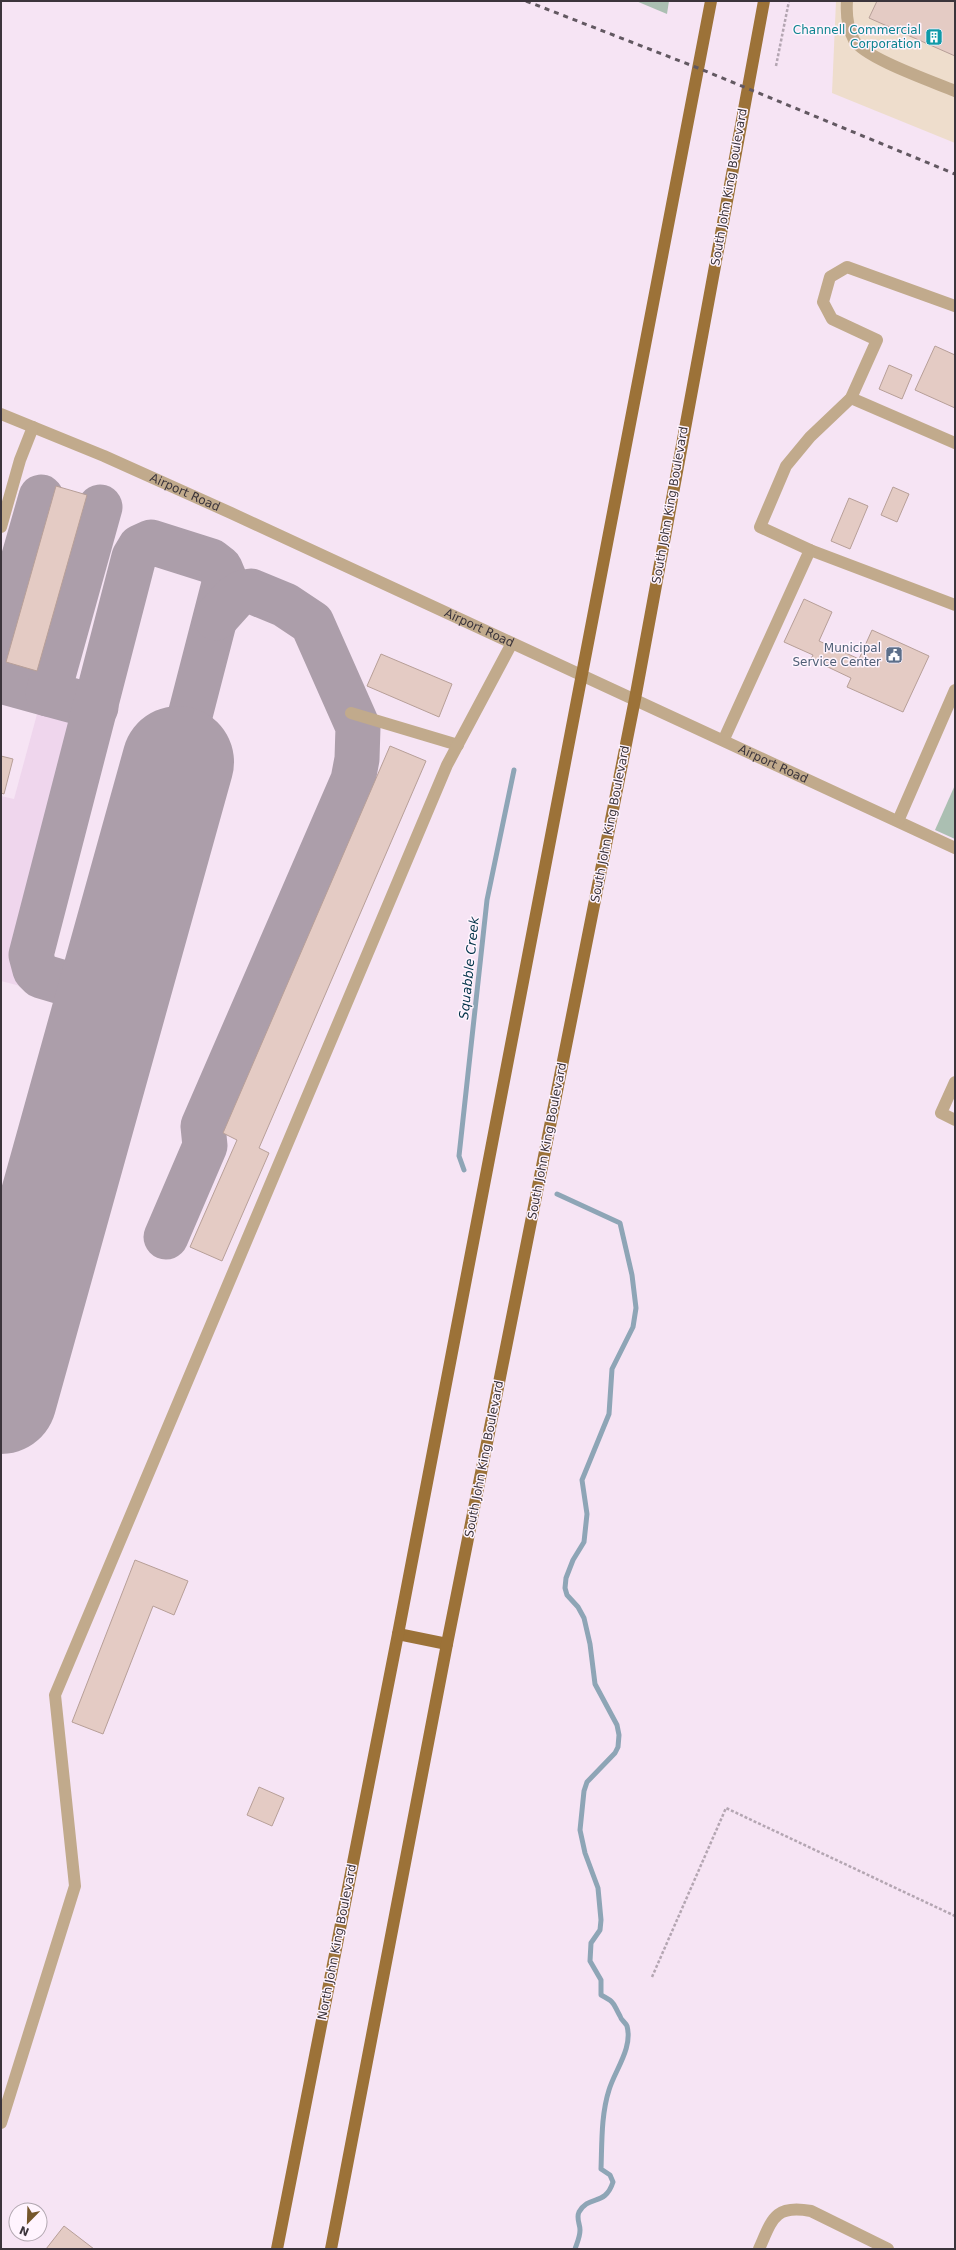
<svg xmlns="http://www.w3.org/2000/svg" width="956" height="2250" viewBox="0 0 956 2250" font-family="'DejaVu Sans',sans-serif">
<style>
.built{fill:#efd6ed}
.industrial{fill:#edc}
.green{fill:#abbfb2}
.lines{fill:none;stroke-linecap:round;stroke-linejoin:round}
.stream{stroke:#8ea5b6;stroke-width:5}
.taxiway{stroke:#ac9eaa;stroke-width:45}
.runway{stroke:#ac9eaa;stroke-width:112}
.building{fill:#e4cbc4;stroke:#b79f98}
.path{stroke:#b4a6b2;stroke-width:2.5;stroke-dasharray:3 2;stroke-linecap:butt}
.minor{stroke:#c1aa8c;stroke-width:12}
.major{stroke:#9c7238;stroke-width:12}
.rail{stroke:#625861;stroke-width:3;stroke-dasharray:5 5;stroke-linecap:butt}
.labels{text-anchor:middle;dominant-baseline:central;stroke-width:3;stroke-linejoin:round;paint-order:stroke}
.culture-label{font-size:12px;fill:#0d838f;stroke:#fff4fe;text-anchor:end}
.street-label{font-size:12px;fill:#3b343b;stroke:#fff4fe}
.service-label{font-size:12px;fill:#4e5e75;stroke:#fff4fe;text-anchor:end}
.water-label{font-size:13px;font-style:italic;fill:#013248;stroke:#fff4fe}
</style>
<rect width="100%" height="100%" fill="#f6e4f4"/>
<polygon class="built" points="46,681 106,697 28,988 1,981 1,796 14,799"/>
<polygon class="industrial" points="836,1 955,1 955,143 832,93"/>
<g class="green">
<polygon points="636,1 669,1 667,14"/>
<polygon points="955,785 955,839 935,830"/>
</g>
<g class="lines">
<g class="stream">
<polyline points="464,1170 459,1156 487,900 514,770"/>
<path d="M557 1194 620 1223 632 1275 636 1308 633 1327 612 1369 609 1414 582 1480 587 1514 584 1542 573 1560 566 1578 565 1588 567 1595 578 1607 584 1618 590 1644 595 1684 617 1725 619 1735 618 1747 615 1753 587 1782 584 1791 580 1830 585 1853 598 1888 601 1920 600 1930 591 1943 590 1961 601 1980V1995C616 2003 612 2002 620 2016 621 2020 625 2022 627 2026 633 2048 615 2070 609 2090 601 2115 602 2143 601 2169L610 2175 613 2182C605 2207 589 2194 579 2212 576 2218 580 2224 580 2230 580 2237 577 2243 575 2249"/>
</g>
<g class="taxiway">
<polyline points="1,637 41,497"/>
<polyline points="1,677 8,683 48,694"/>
<polyline points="96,707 48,694 100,507"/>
<polyline points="112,997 41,976 35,970 31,955 134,557 140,547 151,542 211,561 220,568 225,580 178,762"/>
<polyline points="166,1237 205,1146 203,1126 353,780 357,759 358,727 312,623 285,605 251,591 241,593 234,598 216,618"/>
</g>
<polyline class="runway" points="1,1398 178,762"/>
</g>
<g class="building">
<polygon points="877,1 955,1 955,56 869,18"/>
<polygon points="935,346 955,355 955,408 915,390"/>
<polygon points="889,365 912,375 902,399 879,389"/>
<polygon points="56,486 87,495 37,671 6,662"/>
<polygon points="893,487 909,494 897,522 881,515"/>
<polygon points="849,498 868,506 850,549 831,541"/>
<polygon points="804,599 832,612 819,641 859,659 872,630 929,656 903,712 847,687 851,678 811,659 813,655 784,642"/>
<polygon points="381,654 452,684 439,717 367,686"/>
<polygon points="390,746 426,761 259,1148 269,1153 222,1261 190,1247 237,1140 223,1133"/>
<polygon points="1,756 13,759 4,794 1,793"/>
<polygon points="135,1560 188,1581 174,1615 153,1606 103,1734 72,1722"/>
<polygon points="259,1787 284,1798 272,1826 247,1815"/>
<polygon points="64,2226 94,2249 46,2249"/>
</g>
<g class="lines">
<g class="path">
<polyline points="776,66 789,1"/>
<polyline points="652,1977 726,1808 955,1916"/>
</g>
<g class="minor">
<path d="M847 1C846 15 847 27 854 40 864 58 934 82 955 91"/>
<polyline points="851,398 955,443"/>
<path id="s1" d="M1 414 104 456 231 513 955 848"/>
<polyline points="1,527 20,460 33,427"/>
<polyline points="810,550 955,605"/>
<polyline points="351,713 458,745"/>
<polyline points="724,739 810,550 760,527 786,466 810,437 851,398 877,340 832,319 823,302 830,277 847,267 955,306"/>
<polyline points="898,821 955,690"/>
<polyline points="955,1082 941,1113 955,1120"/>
<polyline points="1,2123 75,1886 55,1695 447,765 512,643"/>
<path d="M759 2249C772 2220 774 2204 811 2211L888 2249"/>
</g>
<g class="major">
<polyline points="398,1634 447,1644"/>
<polyline points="277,2249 398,1634 711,1"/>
<polyline points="331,2249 447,1644 635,699 764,1"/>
</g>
<polyline class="rail" points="526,1 698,68 955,174"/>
</g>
<defs>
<symbol id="building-square" viewBox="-11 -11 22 22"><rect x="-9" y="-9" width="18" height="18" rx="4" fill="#0f9aa8" stroke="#fff4fe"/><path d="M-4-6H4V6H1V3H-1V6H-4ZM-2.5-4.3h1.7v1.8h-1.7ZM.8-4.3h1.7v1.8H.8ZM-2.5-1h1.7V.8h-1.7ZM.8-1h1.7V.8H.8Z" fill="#fff"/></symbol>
<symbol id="civic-square" viewBox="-11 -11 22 22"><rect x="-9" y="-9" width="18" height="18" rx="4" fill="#5c6f8a" stroke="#fff4fe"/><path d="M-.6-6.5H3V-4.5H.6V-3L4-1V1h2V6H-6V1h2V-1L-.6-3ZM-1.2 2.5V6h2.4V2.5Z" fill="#fff"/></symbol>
</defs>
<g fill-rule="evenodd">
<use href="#building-square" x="924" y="27" width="20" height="20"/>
<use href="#civic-square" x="884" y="645" width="20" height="20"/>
</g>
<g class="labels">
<g class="culture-label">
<text x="921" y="30">Channell Commercial<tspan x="921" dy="14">Corporation</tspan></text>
</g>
<g class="street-label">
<text transform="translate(729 187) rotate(-80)">South John King Boulevard</text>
<text stroke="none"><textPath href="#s1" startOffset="200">Airport Road</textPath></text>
<text transform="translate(670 505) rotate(-80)">South John King Boulevard</text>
<text stroke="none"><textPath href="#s1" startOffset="524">Airport Road</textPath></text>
<text stroke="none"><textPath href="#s1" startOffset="848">Airport Road</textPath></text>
<text transform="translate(610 824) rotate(-79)">South John King Boulevard</text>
<text transform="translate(547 1141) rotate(-79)">South John King Boulevard</text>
<text transform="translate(484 1459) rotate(-79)">South John King Boulevard</text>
<text transform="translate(337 1942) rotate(-79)">North John King Boulevard</text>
</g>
<g class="service-label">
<text x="881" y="648">Municipal<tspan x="881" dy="14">Service Center</tspan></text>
</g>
<g class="water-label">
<text transform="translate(469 968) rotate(-84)">Squabble Creek</text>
</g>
</g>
<rect width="956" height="2250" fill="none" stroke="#3b343b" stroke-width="4"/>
<g transform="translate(28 2222) rotate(203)"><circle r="19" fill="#fff4fe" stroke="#b1a7b0"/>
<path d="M0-3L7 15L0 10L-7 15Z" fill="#75562b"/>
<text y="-6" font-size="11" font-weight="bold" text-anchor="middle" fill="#3b343b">N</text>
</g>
</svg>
